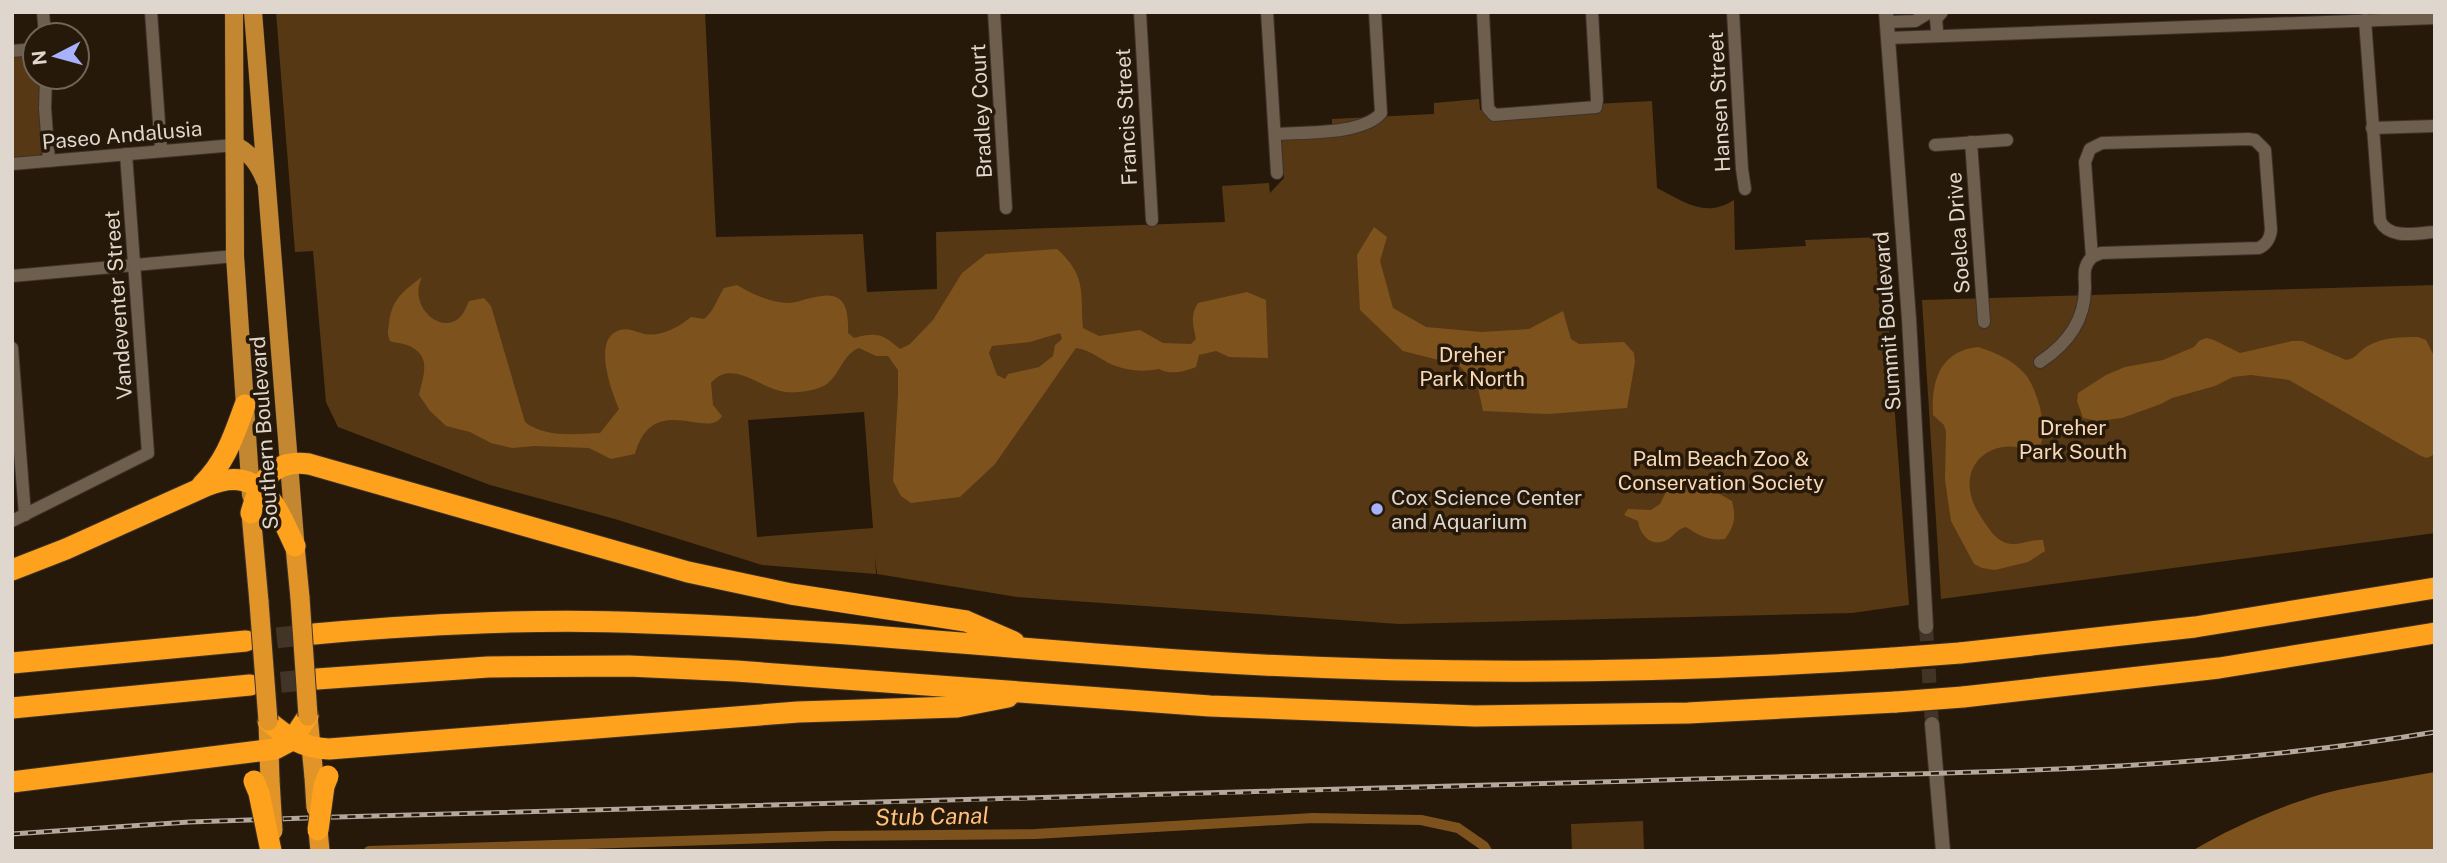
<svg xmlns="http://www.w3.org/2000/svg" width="2447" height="863" viewBox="0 0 2447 863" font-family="'Public Sans',sans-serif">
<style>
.green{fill:#573814;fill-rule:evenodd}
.water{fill:#7d521d;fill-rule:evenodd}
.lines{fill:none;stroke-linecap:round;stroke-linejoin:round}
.canal{stroke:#7d521d;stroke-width:10}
.tertiary-tunnel{stroke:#423527;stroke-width:14;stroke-dasharray:14 7;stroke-linecap:butt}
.motorway-tunnel{stroke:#423527;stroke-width:21;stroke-dasharray:21 10;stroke-linecap:butt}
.minor-casing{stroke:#3d322d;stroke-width:14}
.tertiary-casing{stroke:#3d322d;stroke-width:16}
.primary-casing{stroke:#3d322d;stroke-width:19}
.trunk-casing{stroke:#3d322d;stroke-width:21}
.motorway-casing{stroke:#3d322d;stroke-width:23}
.minor{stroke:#6e5e4d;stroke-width:12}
.tertiary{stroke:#6e5e4d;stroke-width:14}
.primary{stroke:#c48731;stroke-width:18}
.trunk{stroke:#e19428;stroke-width:19}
.motorway{stroke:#fea21e;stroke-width:21}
.rail-casing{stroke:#b2a89e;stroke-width:5}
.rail{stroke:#26190a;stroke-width:2.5;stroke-dasharray:8;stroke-linecap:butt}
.trunk-bridge-casing{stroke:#3d322d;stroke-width:21;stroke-linecap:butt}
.motorway-bridge-casing{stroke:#3d322d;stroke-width:23;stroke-linecap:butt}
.trunk-bridge{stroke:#e19428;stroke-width:19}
.motorway-bridge{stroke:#fea21e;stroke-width:21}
.poi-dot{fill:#a7b1fc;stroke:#26190a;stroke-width:2.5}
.labels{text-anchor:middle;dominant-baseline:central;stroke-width:7;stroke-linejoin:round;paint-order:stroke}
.street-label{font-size:21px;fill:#dfd6cd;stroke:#26190a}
.park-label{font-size:21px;fill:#f8d8b7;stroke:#26190a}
.poi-label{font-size:21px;fill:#dfd6cd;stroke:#26190a;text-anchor:start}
.water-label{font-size:23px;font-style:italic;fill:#ffc07b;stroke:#26190a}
</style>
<rect width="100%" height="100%" fill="#26190a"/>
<g class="green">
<path d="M276 12H705L716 237 863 234 867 292 937 289 936 232 1225 222 1222 186 1269 183 1270 193 1284 178 1280 129 1332 125V119L1434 114V103L1479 99 1480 110 1652 101 1657 188C1683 201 1705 219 1734 200L1735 250 1806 246 1805 240 1882 237 1909 605 1852 613 1399 624 1017 597 877 574 875 557 876 574 762 565 615 519 490 485 338 427 326 402 313 251 295 252ZM864 412 873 528 757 537 748 420Z"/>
<polygon points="35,55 35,77 42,77 39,103 42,152 39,156 12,159 12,57"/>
<polygon points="2435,285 2435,533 1941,599 1922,300"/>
<polygon points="1643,821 1644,851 1572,851 1571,824"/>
</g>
<g class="water">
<polygon points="1374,227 1387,237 1380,261 1393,308 1426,327 1482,332 1529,329 1563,311 1571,339 1579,344 1624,342 1634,353 1635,362 1627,408 1548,414 1483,411 1478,388 1459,365 1403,351 1360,310 1357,255"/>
<path d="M1057 249C1087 276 1080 292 1083 328L1099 336 1140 330 1163 343 1191 344 1196 339C1193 325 1190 315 1198 303L1247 292 1266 300 1268 358 1229 357 1216 351 1199 355 1196 367C1184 372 1170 375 1159 369 1143 372 1128 371 1113 365 1099 359 1091 350 1076 348L995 464 960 497 911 503 901 496 893 481 898 394V370L888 356H876L859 348C843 354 840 374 827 384 817 391 797 393 785 392 760 389 732 358 711 383L713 405 722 416C708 441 653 390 635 454L611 459 589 448 535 446 512 448 491 443 470 432 446 426 430 411 419 395C423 376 433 355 407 345 402 343 395 343 390 341 387 334 388 331 389 324 391 300 403 291 422 277 407 307 443 337 461 316 465 312 467 305 469 301L484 298 491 306 525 422C545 438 575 434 600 433L619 409C612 392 591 338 620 330 627 328 634 331 641 333 658 339 679 327 691 317L704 319C715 310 716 300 724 288L737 285C754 295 769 302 789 303 796 303 804 299 811 298 843 289 849 304 848 333L854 338C877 332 882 334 900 349L910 344 933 320 962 273 986 254ZM1060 333 1062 339 1055 345 1053 356 1039 367 1008 374 1005 379 997 375 989 353 992 346 1030 342Z"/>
<path d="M2418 337 2426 340 2434 356 2435 454 2427 458 2421 456 2289 380 2251 375 2233 377 2215 386 2172 398 2161 404 2122 418 2098 421 2083 418 2077 401 2078 393 2106 375 2125 367 2163 360 2194 347 2199 341 2206 338 2214 340 2240 353 2292 341H2302L2346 360C2356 359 2358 352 2366 347 2382 337 2400 337 2418 337Z"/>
<path d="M1978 347C1997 353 2011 359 2025 374 2037 387 2055 445 2032 453 2005 436 1965 454 1970 490 1971 501 1977 511 1983 520 1989 529 1995 539 2006 543 2017 547 2030 539 2043 540L2045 551 2028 562 1995 570 1982 568 1974 564 1951 521 1945 480 1946 432 1944 425 1933 415C1931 381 1940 351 1978 347Z"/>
<path d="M1677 486 1711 489 1732 501C1736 517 1735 525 1725 539 1708 541 1700 536 1686 527 1677 529 1674 536 1667 540 1651 548 1640 535 1638 521L1624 515 1628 509 1651 510 1660 504 1666 492Z"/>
<path d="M2435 772V851H2192C2232 827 2293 800 2338 790 2370 783 2403 778 2435 772Z"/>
</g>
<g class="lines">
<polyline class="canal" points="369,851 830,836 1035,834 1313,818 1421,820 1458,828 1484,846 1487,851"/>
<polyline class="tertiary-tunnel" points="1926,627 1932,724"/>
<g class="motorway-tunnel">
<polyline points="246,641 314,634"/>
<polyline points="250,685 317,679"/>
</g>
<defs>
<g id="minor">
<polyline points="43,12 45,35"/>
<polyline points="151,12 161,150"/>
<polyline points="994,12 1006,208"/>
<polyline points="1140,12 1152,220"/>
<polyline points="1267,12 1277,173"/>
<polyline points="1483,12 1488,108 1494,115 1596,107 1597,100 1592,12"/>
<polyline points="1733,12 1742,169 1745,189"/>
<path d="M2365 20 2380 221C2390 240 2416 233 2435 232"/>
<polyline points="1887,22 1915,21 1930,12"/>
<polyline points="1937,30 1936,19 1942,12"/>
<polyline points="1888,38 2435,18"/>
<polyline points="12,51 35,49"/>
<polyline points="46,77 45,108 49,161"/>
<polyline points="2372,128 2435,126"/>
<path d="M1275 134C1303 132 1363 135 1381 113L1375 12"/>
<polyline points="1971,142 1984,322"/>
<polyline points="1935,145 2007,140"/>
<polyline points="12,164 235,145"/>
<polyline points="12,276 235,256"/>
<polyline points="12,348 25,515"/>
<path d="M2040 362C2066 345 2085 321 2085 288 2085 276 2082 267 2092 257L2085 162 2090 149 2102 143 2248 139 2255 140 2265 150 2271 230C2270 239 2267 244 2259 248L2101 253 2092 257"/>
<polyline points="12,521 148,453 126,154"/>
</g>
<g id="tertiary">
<polyline points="1886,12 1909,319 1926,627"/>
<polyline points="1932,724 1943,851"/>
</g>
<g id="primary">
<polyline points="234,12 235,256 251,495"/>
<polyline points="253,12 295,539"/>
<path d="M235 145C251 154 258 163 265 180"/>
</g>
<g id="trunk">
<polyline points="251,513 259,602"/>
<polyline points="295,546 300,598"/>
<polyline points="308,716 314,777"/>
<polyline points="268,721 270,780"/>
<polyline points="318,830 320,851"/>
</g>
<g id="motorway">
<path d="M202 485C226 462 234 435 245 405"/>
<path d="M251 513C259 482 272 459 309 464L688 572 791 594 966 621 1014 642"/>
<path d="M12 570 66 549 206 486C260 463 276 505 295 546"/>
<path d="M314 634C424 624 536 618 647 623 830 629 1012 649 1194 661 1427 676 1660 674 1893 658"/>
<polyline points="1960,653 2195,627 2435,588"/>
<polyline points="12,663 246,641"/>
<polyline points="317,679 488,667 629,666 736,671 1210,706 1475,716 1688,713 1896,702"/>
<polyline points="1963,697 2219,668 2435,633"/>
<polyline points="12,708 250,685"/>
<path d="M268 721C288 738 303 748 329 749L798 712 957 707 1008 697"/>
<polyline points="12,782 275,749 292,740 308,716"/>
</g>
</defs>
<use href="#minor" class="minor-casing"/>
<use href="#tertiary" class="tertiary-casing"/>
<use href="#primary" class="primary-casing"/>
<use href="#trunk" class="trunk-casing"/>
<use href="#motorway" class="motorway-casing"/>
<use href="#minor" class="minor"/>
<use href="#tertiary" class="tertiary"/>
<use href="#primary" class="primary"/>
<use href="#trunk" class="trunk"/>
<use href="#motorway" class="motorway"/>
<defs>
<path id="rail" d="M12 834 189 822 337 817C769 805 1202 795 1635 781 1901 772 2171 777 2435 732"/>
</defs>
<use href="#rail" class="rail-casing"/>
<use href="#rail" class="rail"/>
<defs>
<g id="trunk-bridge">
<polyline points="300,598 308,716"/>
<polyline points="259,602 268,721"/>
<polyline points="314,777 316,808"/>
<polyline points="270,780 273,831"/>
</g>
<g id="motorway-bridge">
<polyline points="1893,658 1960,653"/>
<polyline points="1896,702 1963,697"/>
<polyline points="254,781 259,793 271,851"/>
<polyline points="318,830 324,786 328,776"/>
</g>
</defs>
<use href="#trunk-bridge" class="trunk-bridge-casing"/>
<use href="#motorway-bridge" class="motorway-bridge-casing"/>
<use href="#trunk-bridge" class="trunk-bridge"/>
<use href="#motorway-bridge" class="motorway-bridge"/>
</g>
<circle class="poi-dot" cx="1377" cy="509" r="7"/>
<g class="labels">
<g class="street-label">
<text transform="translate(1719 102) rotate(-93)">Hansen Street</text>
<text transform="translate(981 111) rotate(-93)">Bradley Court</text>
<text transform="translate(1126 117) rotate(-93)">Francis Street</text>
<text transform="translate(122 135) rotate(-5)">Paseo Andalusia</text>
<text transform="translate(1958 233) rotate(-94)">Soelca Drive</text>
<text transform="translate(118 305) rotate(-94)">Vandeventer Street</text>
<text transform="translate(1887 321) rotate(-94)">Summit Boulevard</text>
<text transform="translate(264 433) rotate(-94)">Southern Boulevard</text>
</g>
<g class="park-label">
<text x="1472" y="354">Dreher<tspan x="1472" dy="24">Park North</tspan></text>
<text x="2073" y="427">Dreher<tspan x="2073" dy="24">Park South</tspan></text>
<text x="1721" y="458">Palm Beach Zoo &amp;<tspan x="1721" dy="24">Conservation Society</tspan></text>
</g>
<g class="poi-label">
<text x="1391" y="497">Cox Science Center<tspan x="1391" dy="24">and Aquarium</tspan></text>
</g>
<g class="water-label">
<text transform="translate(932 816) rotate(-1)">Stub Canal</text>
</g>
</g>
<rect width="2447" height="863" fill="none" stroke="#dfd6cd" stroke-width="28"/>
<g transform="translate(56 56) rotate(264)"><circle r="33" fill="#26190a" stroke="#706558" stroke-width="2"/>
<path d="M0-5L12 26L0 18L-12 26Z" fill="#a7b1fc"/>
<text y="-10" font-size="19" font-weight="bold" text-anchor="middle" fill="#dfd6cd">N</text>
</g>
</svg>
